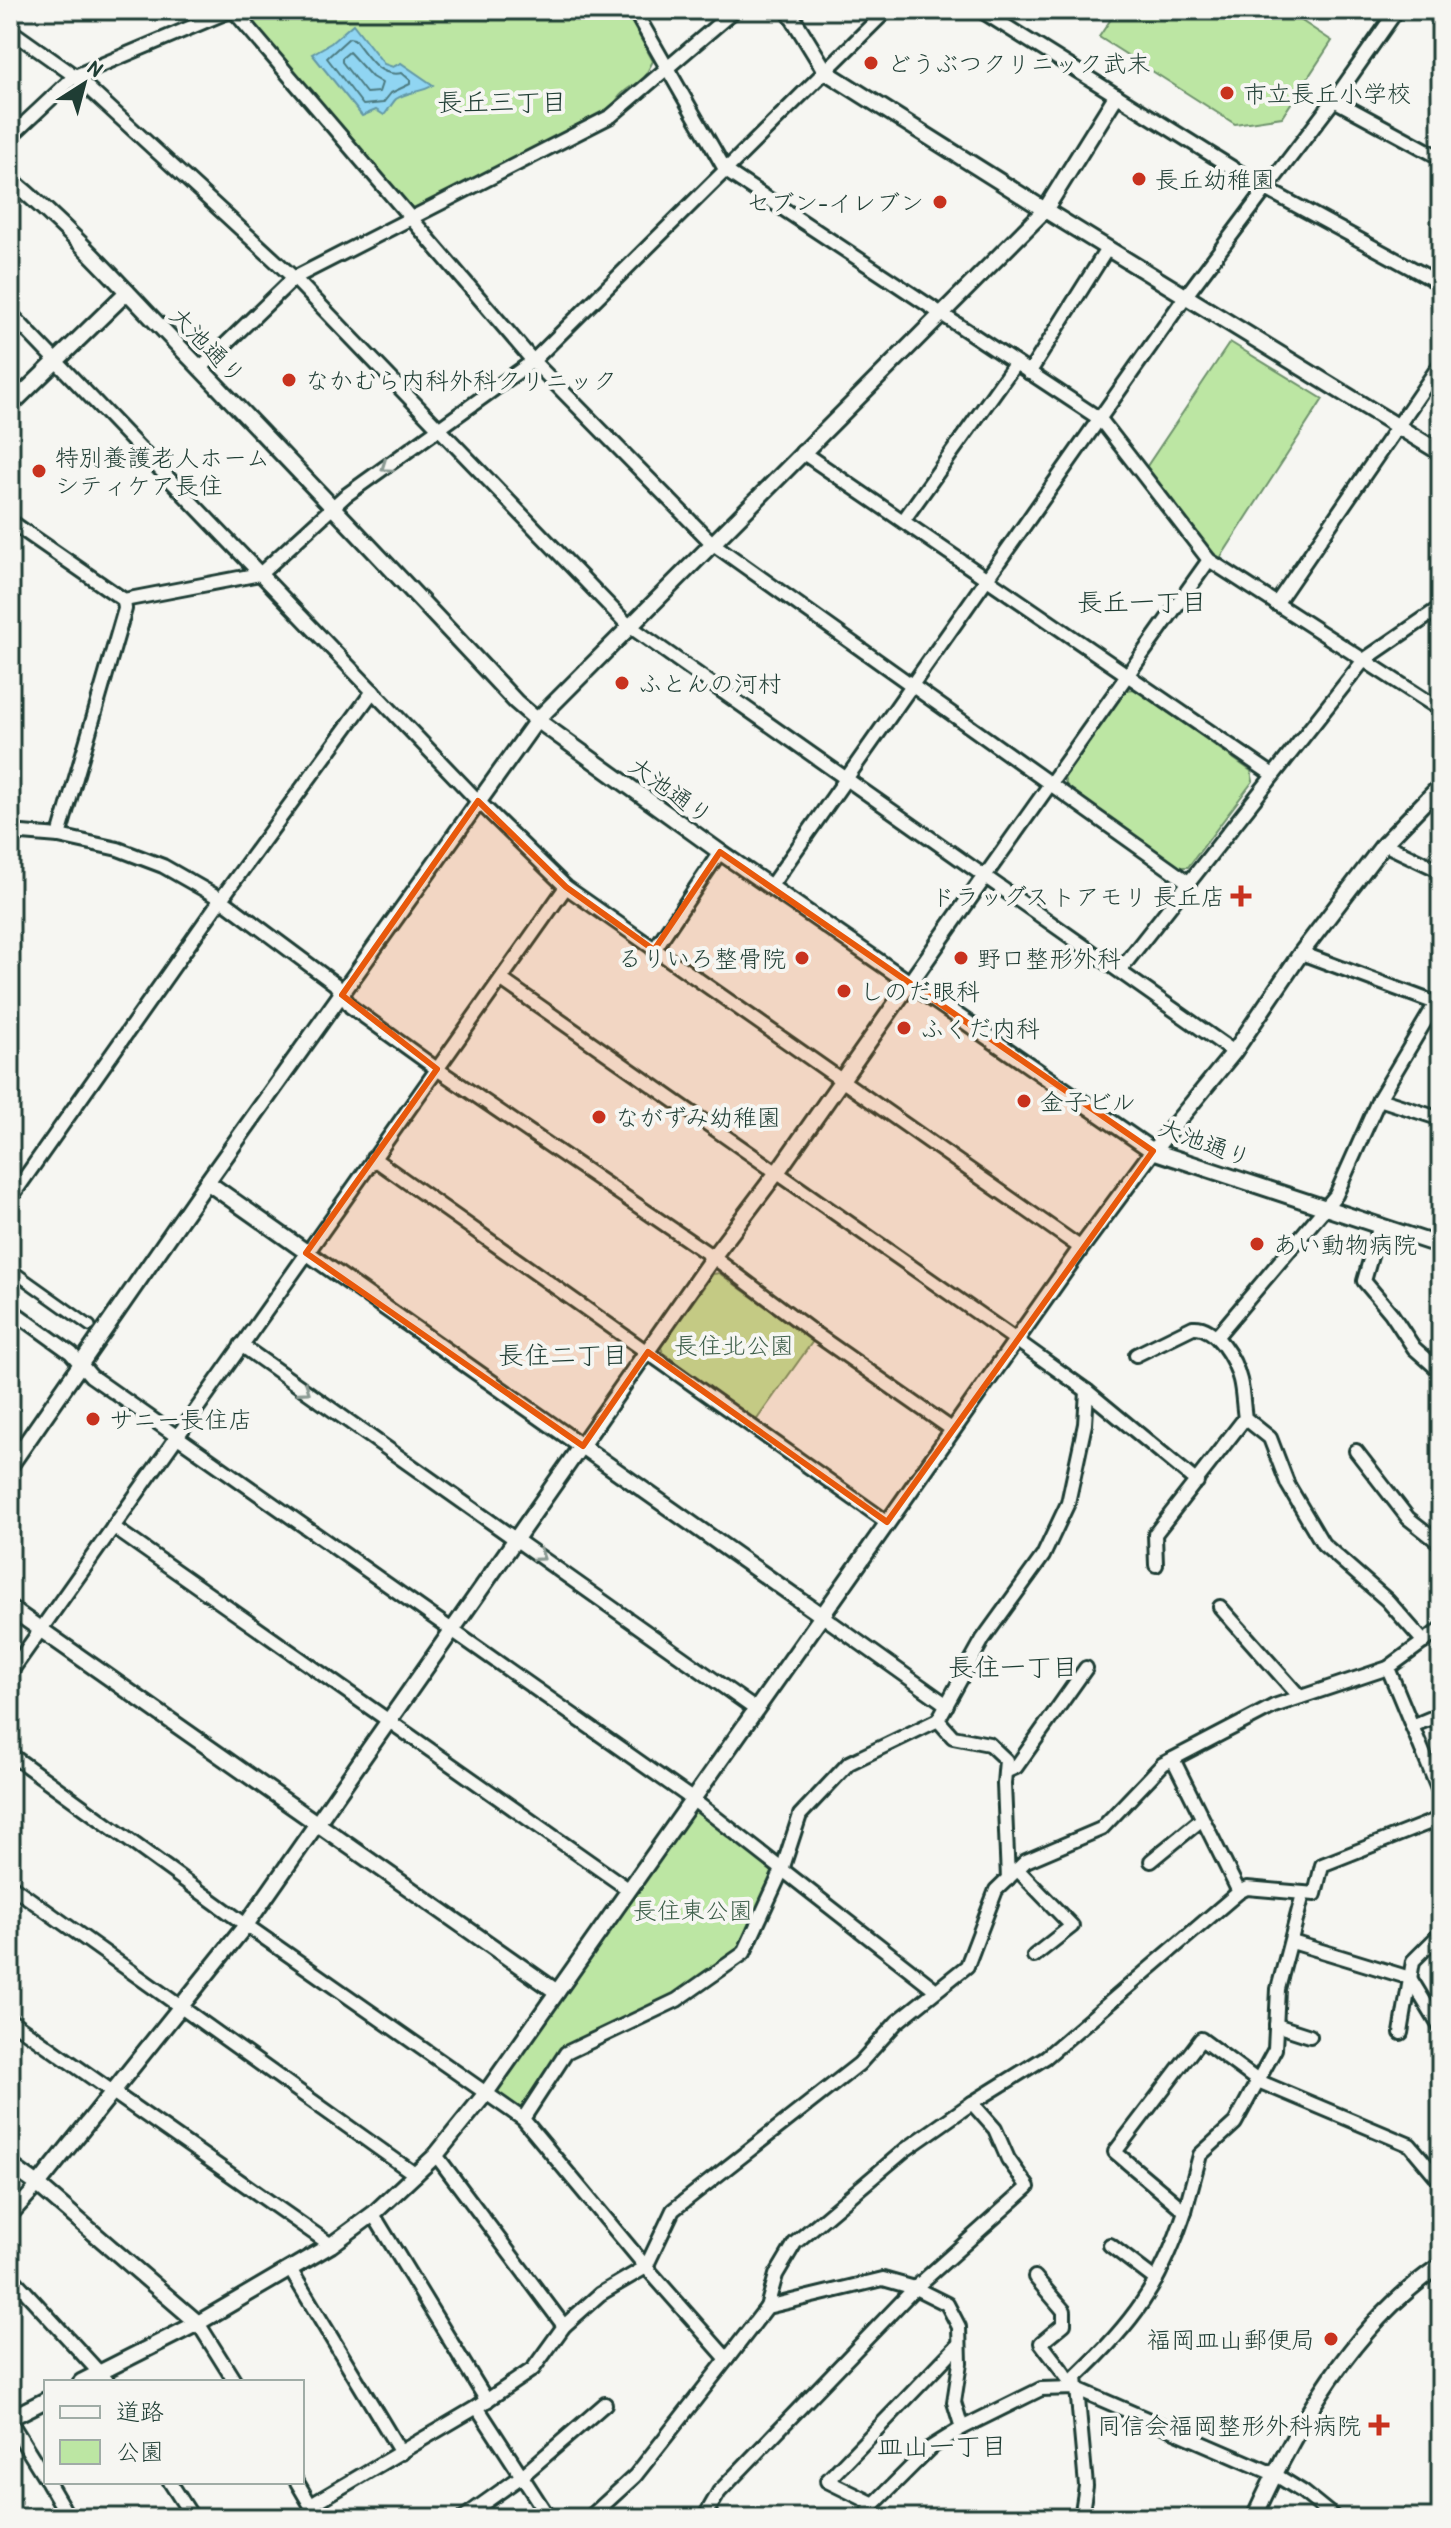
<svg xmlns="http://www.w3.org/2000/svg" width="1451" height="2528" viewBox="0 0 1451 2528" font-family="'Patrick Hand','Klee One',sans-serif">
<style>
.green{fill:#bce6a3;stroke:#6e926c;stroke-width:2}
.water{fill:#90d5f2;stroke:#6398a6;stroke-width:2}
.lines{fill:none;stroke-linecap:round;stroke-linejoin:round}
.shore{stroke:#4c7a80;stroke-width:2}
.pedestrian-casing{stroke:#1f3d34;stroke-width:15}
.minor-casing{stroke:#1f3d34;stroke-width:18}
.tertiary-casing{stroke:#1f3d34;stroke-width:20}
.pedestrian{stroke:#f6f6f2;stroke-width:9}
.minor{stroke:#f6f6f2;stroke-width:12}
.tertiary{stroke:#f6f6f2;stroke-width:14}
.oneway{stroke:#8a9a93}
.marked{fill:#e8590c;fill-opacity:0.2;stroke:#e8590c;stroke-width:6;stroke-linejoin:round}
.poi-dot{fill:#c8321e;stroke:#f6f6f2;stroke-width:3}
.labels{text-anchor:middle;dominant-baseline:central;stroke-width:8;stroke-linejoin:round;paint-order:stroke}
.poi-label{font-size:24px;fill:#1f3d34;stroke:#f6f6f2;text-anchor:start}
.street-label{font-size:24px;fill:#1f3d34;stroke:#f6f6f2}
.park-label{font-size:24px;fill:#3e5f4a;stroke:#f6f6f2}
.neighbourhood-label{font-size:26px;fill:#1f3d34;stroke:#f6f6f2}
</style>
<rect width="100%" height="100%" fill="#f6f6f2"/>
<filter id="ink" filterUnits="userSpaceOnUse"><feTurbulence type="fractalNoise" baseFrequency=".0125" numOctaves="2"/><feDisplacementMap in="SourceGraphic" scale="16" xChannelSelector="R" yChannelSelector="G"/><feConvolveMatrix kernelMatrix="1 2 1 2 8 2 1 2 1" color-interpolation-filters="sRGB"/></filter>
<g filter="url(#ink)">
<g class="green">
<path d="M250 10H625L653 61 642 82C630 86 618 94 613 108L591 121 588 119 411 214 247 17Z"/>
<polygon points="1117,10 1285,10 1332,41 1282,117 1235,124 1099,37"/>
<polygon points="1230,342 1323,399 1219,560 1209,556 1145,469"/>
<polygon points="1135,689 1251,771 1253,781 1188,867 1176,867 1068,789 1064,778 1126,690"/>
<polygon points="719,1273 813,1341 755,1422 663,1353 661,1347 713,1274"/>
<polygon points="692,1799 782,1870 744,1953 677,2000 566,2053 523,2119 486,2094"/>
</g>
<path class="water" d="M353 24 384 64 393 67 401 63 433 85C422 93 408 91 396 99 392 103 388 111 384 115L376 110 362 116 312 54 331 43Z"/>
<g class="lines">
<g class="shore">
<path d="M349 38 354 39C367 55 378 78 402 73L410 80V84L391 93 383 103 363 105 327 58Z"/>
<polygon points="349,52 372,77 382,83 379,92 366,93 342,62 342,58"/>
</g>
<defs>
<polyline id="pedestrian" points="10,1269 90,1326"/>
<g id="minor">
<polyline points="233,10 533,361 712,543 1188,882"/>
<polyline points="634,10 726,171 1100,419 1209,560 1441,710"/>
<polyline points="980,10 1266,189 1334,100 1397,10"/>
<polyline points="10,30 75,76 294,278 628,625 1234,1052"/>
<polyline points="1334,100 1441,158"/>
<polyline points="10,137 75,76 232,10"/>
<polyline points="10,313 478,801 566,887 1081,1248"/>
<polyline points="200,369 294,278 611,116 735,10"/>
<polyline points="1029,373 1107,249"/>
<polyline points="802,452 1273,775"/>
<polyline points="10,521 124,600 260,574 345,496 533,361 887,10"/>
<polyline points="903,521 1015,364"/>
<polyline points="1276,604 1441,363"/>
<polyline points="10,832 59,836 118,849 163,866 221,899 335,984 351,1007 437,1069 713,1257 817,1335 953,1430"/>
<polyline points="59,836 125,609 124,600"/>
<polyline points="1384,844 1441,871"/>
<polyline points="985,876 1209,560"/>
<polyline points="770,887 1185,297 1266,189 1441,284"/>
<polyline points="654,950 720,852"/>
<polyline points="1301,953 1441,1005"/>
<polyline points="1120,970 1364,660 1441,607"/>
<polyline points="502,980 1016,1340 1087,1391 1197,1482"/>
<polyline points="1379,1099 1441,1119"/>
<polyline points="373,1158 887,1522"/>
<polyline points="10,1199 221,899 373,691"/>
<polyline points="1380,1225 1364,1281 1391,1313 1414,1348 1441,1372"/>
<polyline points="10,1309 71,1353 91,1376 692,1799 936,1990"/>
<polyline points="1217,1336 1336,1195 1379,1099 1436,1003"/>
<polyline points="241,1345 755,1709"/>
<path d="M1136 1355 1193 1327C1216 1325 1235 1360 1240 1380 1243 1392 1243 1406 1245 1418L1270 1438 1288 1485 1323 1544 1387 1600 1424 1642"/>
<polyline points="1356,1451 1408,1518 1441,1544"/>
<polyline points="113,1527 628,1889"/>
<polyline points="1156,1565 1155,1534 1245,1418"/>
<polyline points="1220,1607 1300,1697"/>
<polyline points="821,1615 947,1705"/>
<polyline points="1388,1668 1441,1796"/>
<polyline points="10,1673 566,887"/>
<polyline points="938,1720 849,1763 800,1815 782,1870 744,1953 677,2000 566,2053 523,2119 646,2267 727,2359 767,2307 883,2279 915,2288 947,2304 959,2327 960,2363 954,2402 962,2428"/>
<polyline points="1412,1726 1441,1714"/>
<polyline points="10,1754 246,1925 523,2119"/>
<polyline points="1173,1759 1239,1892"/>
<polyline points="1005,1772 1016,1767 1086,1668"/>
<polyline points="1151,1861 1202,1819"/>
<polyline points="1017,1869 1072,1926 1034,1956"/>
<polyline points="1008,1879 1004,1784 1006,1760 989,1744 953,1737 938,1720 983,1639 1043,1556 1068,1503 1085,1424 1087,1391"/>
<polyline points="10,1885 416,2175"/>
<polyline points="1292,1942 1410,1978 1441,2029"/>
<polyline points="10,2020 331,2245"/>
<polyline points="1276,2025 1310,2036"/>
<polyline points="1401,2033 1413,1961 1441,1933"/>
<polyline points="436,2155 564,2326"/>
<polyline points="1185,2211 1200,2155 1235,2123 1275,2049 1278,1989 1303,1894"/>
<polyline points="373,2214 487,2401"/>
<polyline points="10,2216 38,2185"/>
<polyline points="1110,2245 1156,2280"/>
<polyline points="290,2269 401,2453"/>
<polyline points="10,2275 108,2382"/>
<polyline points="1035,2277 1064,2311 1064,2324 1041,2343 1075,2388"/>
<polyline points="767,2307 776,2275 795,2243 905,2150 972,2103"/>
<polyline points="198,2323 235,2382"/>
<polyline points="477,2407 549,2518"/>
<polyline points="10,2421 46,2479"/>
<polyline points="48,2482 69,2518"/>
<polyline points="170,2482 193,2518"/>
<polyline points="297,2482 318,2518"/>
<polyline points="874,2504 827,2481 959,2344"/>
<polyline points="311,2505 477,2407 533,2369 564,2326 600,2294 646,2267 673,2210 859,2064 897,2022 967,1966 996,1890 1026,1861 1101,1829 1163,1764 1274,1706 1388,1668 1441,1629"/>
<polyline points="463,2518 522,2476 605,2404"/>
<polyline points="589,2518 635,2476 727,2359"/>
<polyline points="704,2518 719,2492 915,2288 1028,2187 1008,2159 995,2129 972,2103 1046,2057 1239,1892 1247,1888 1315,1894 1322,1865 1441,1818"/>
<polyline points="864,2518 874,2504 930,2448 962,2428 1041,2389 1075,2388 1274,2474 1303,2492 1335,2518"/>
<path d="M1081 2518 1086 2486 1076 2377C1132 2324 1161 2285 1185 2211L1115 2152 1201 2039 1258 2081 1410 2145 1441 2182"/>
</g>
<g id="tertiary">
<polyline points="788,10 826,72 1045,210 1441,453"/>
<path d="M10 179C78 235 137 304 199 367 305 478 411 589 516 702L537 720 720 852 1153 1151 1441 1246"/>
<polyline points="10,406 127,292"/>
<polyline points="207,1182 821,1615"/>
<polyline points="10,1466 207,1182 537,720 1045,210 1116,96"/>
<polyline points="10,1608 557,1992"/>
<polyline points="10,2165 38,2185 198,2323"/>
<polyline points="38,2185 246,1925 713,1257 778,1171 985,876"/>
<polyline points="81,2382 198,2323 331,2245 373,2214 436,2155 486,2093 1081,1248 1153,1151 1234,1052 1301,953 1384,844 1441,785"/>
<polyline points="10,2418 46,2400"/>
<path d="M1254 2518C1297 2424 1353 2324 1441 2265"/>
</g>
</defs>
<use href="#pedestrian" class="pedestrian-casing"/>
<use href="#minor" class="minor-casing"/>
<use href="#tertiary" class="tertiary-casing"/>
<use href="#pedestrian" class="pedestrian"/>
<use href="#minor" class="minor"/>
<use href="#tertiary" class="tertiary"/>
</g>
<defs><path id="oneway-chevron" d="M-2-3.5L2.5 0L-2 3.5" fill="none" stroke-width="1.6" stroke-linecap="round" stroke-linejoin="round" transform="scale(2)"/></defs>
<g class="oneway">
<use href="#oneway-chevron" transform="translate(386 467) rotate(145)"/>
<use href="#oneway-chevron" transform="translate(305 1390) rotate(35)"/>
<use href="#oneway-chevron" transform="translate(540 1556) rotate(35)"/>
</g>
</g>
<path class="marked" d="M478 801 566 887 654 950 720 852 1153 1151 887 1522 648 1352 583 1446 306 1253 437 1069 342 995Z"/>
<g class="poi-dot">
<circle cx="871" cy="63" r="8"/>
<circle cx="1227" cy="93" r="8"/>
<circle cx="1139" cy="179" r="8"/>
<circle cx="940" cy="202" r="8"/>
<circle cx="289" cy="380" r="8"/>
<circle cx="39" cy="471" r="8"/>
<circle cx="622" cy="683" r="8"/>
<path d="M1237 884h8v8h8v8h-8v8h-8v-8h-8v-8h8z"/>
<circle cx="802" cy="958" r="8"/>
<circle cx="961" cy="958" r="8"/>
<circle cx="844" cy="991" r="8"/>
<circle cx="904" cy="1028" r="8"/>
<circle cx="1024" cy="1101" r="8"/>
<circle cx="599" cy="1117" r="8"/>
<circle cx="1257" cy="1244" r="8"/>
<circle cx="93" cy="1419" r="8"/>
<circle cx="1331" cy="2339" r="8"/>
<path d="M1375 2413h8v8h8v8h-8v8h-8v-8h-8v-8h8z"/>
</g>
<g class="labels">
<g class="poi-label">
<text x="887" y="63">どうぶつクリニック武末</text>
<text x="1243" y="93">市立長丘小学校</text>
<text x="1155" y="179">長丘幼稚園</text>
<text x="924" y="202" text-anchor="end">セブン-イレブン</text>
<text x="305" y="380">なかむら内科外科クリニック</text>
<text x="55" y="457">特別養護老人ホーム<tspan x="55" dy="28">シティケア長住</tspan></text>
<text x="638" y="683">ふとんの河村</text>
<text x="1225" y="896" text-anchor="end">ドラッグストアモリ 長丘店</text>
<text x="786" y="958" text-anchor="end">るりいろ整骨院</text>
<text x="977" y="958">野口整形外科</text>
<text x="860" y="991">しのだ眼科</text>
<text x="920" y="1028">ふくだ内科</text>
<text x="1040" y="1101">金子ビル</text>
<text x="615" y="1117">ながずみ幼稚園</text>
<text x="1273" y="1244">あい動物病院</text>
<text x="109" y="1419">サニー長住店</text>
<text x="1315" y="2339" text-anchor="end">福岡皿山郵便局</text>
<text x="1361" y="2425" text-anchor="end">同信会福岡整形外科病院</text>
</g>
<g class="street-label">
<text transform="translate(208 345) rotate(46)">大池通り</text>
<text transform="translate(671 790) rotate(36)">大池通り</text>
<text transform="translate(1205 1142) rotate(20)">大池通り</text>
</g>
<g class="park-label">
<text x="734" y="1345">長住北公園</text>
<text x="693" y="1910">長住東公園</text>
</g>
<g class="neighbourhood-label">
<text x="502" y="101">長丘三丁目</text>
<text x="1142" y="601">長丘一丁目</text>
<text x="563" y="1354">長住二丁目</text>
<text x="1013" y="1666">長住一丁目</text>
<text x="942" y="2445">皿山一丁目</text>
</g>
</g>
<rect width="1451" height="2528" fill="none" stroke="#f6f6f2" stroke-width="40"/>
<rect x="20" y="20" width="1411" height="2488" fill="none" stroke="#1f3d34" stroke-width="3" filter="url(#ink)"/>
<rect x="44" y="2380" width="260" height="104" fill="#f6f6f2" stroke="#a0aca6" stroke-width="2"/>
<rect x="60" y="2406" width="40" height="12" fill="#f6f6f2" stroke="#a0aca6" stroke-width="2"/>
<text x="116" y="2420" font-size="24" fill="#1f3d34">道路</text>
<rect x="60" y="2440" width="40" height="24" fill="#bce6a3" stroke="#a0aca6" stroke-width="2"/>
<text x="116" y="2460" font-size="24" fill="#1f3d34">公園</text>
<g transform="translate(84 84) rotate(36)" stroke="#f6f6f2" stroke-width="6" paint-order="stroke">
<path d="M0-6L14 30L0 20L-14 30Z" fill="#1f3d34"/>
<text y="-12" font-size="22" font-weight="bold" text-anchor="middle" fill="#1f3d34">N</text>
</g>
</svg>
